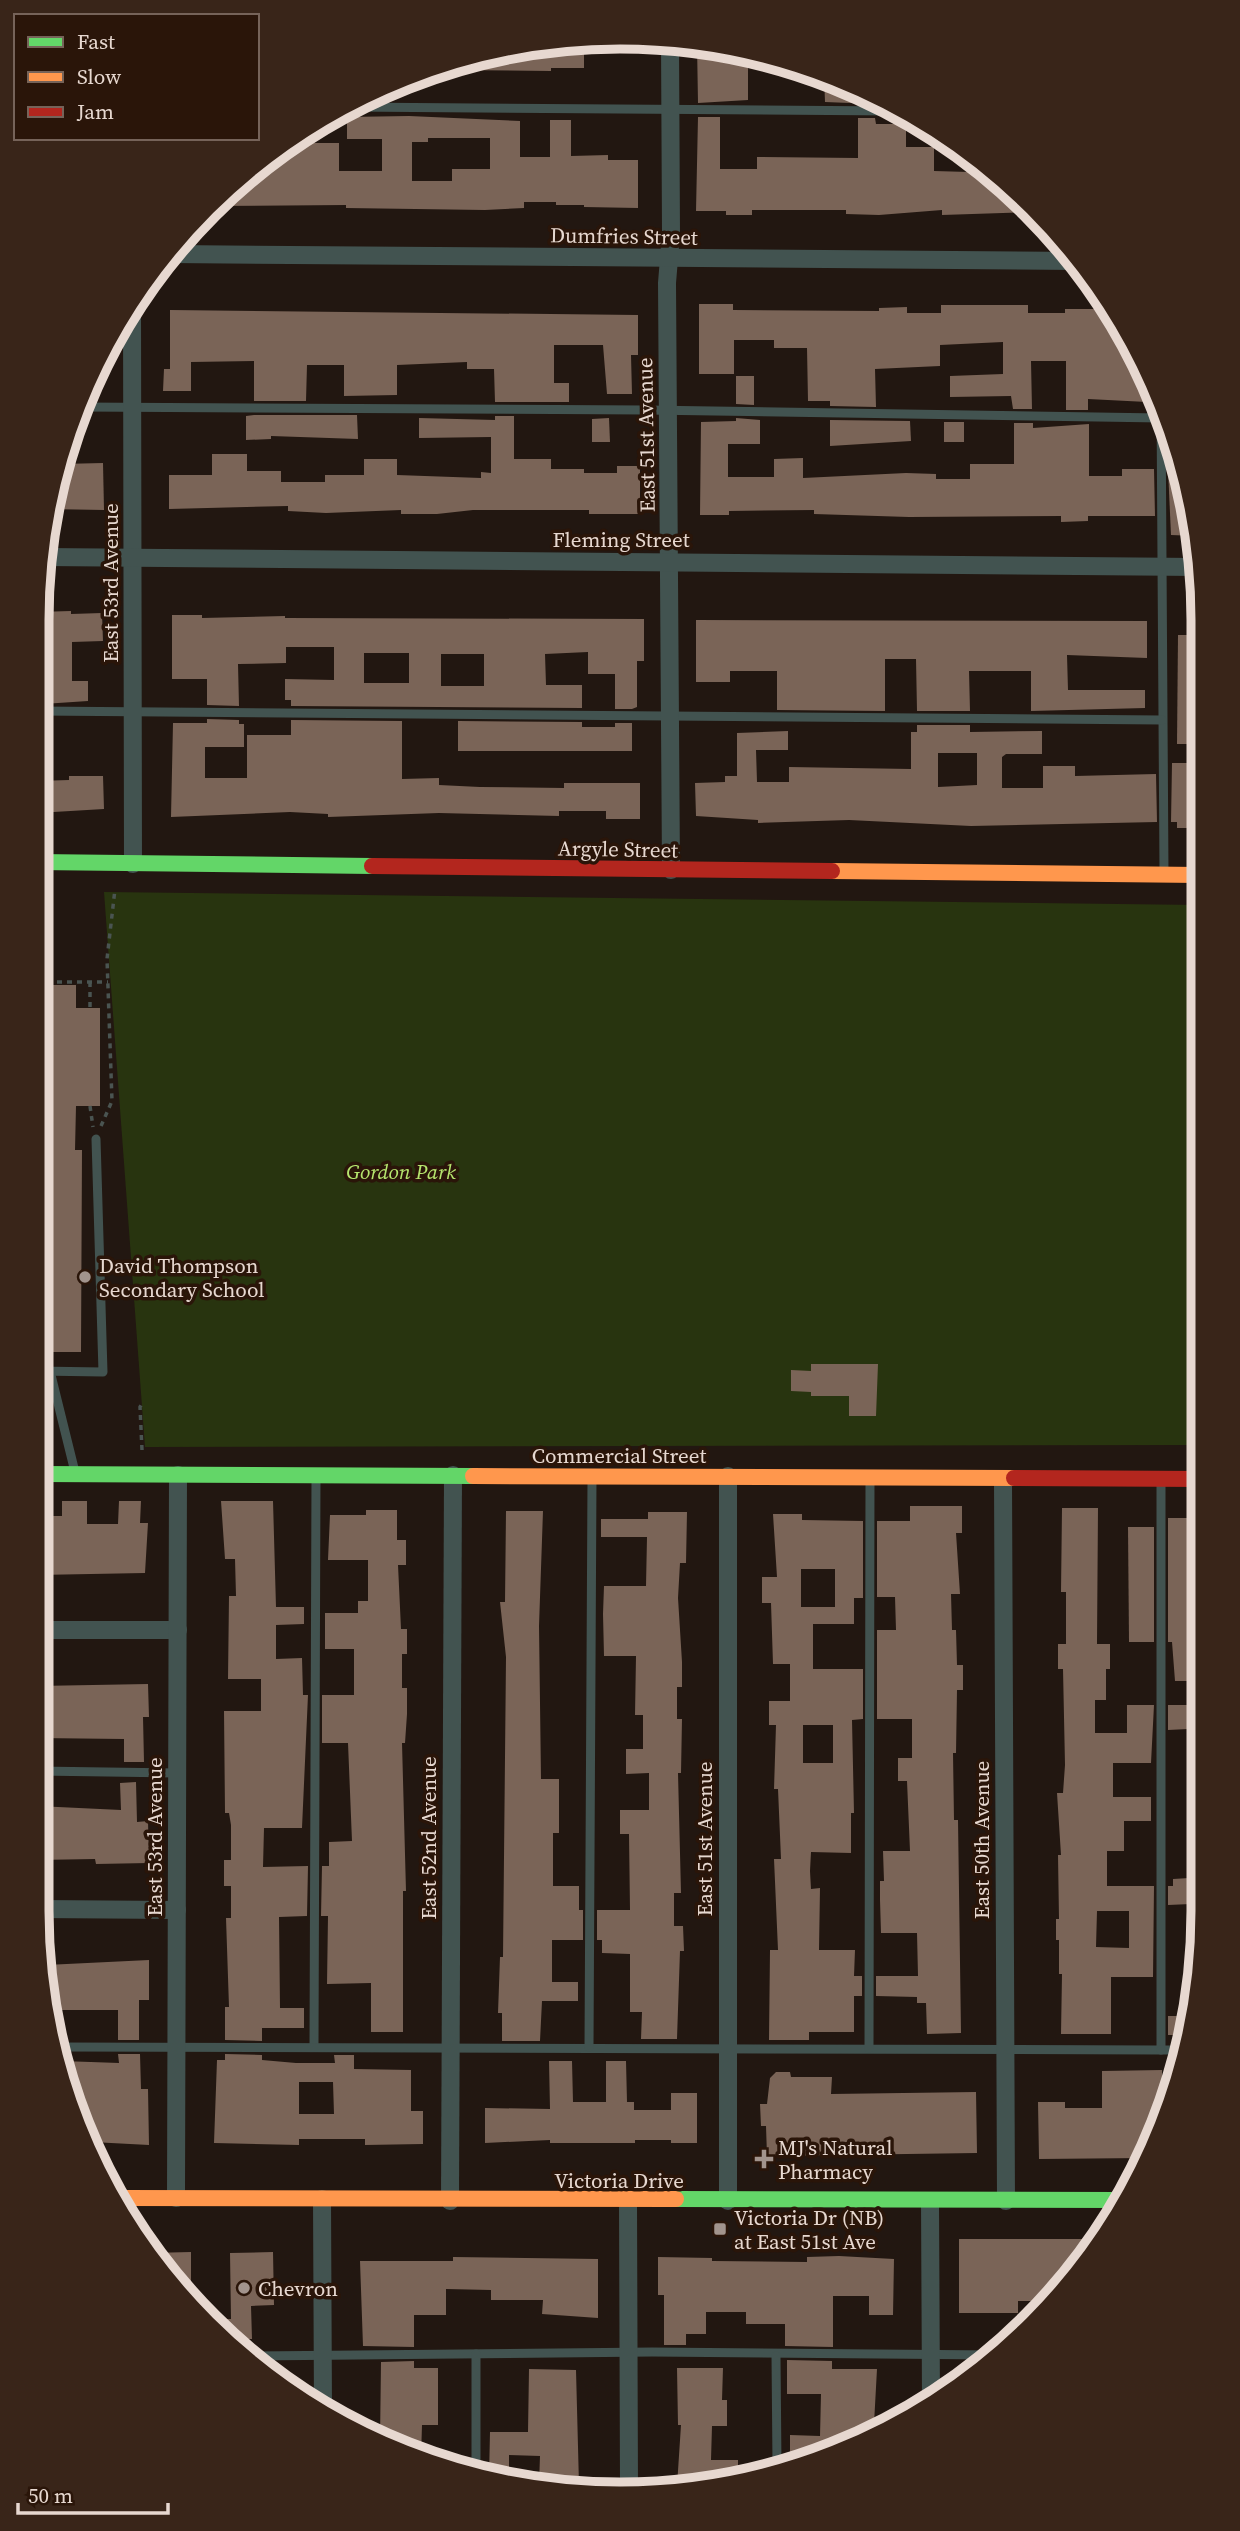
<svg xmlns="http://www.w3.org/2000/svg" width="1240" height="2531" viewBox="0 0 1240 2531" font-family="'Source Serif 4',serif">
<style>
.green{fill:#28340f}
.building{fill:#7a6457;fill-rule:evenodd}
.lines{fill:none;stroke-linecap:round;stroke-linejoin:round}
.path{stroke:#4a5451;stroke-width:3.5;stroke-dasharray:5 5;stroke-linecap:butt}
.lane{stroke:#425350;stroke-width:9}
.street{stroke:#425350;stroke-width:18}
.fast{stroke:#63d668;stroke-width:16}
.slow{stroke:#ff974d;stroke-width:16}
.jam{stroke:#b3261e;stroke-width:16}
.poi-dot{fill:#a2948d;stroke:#2a1509;stroke-width:2.5}
.labels{text-anchor:middle;dominant-baseline:central;stroke-width:7;stroke-linejoin:round;paint-order:stroke}
.street-label{font-size:21px;fill:#e7d8d0;stroke:#2a1509}
.park-label{font-size:21px;font-style:italic;fill:#b6e66e;stroke:#2a1509}
.poi-label{font-size:21px;fill:#e7d8d0;stroke:#2a1509;text-anchor:start}
.rim{fill:none;stroke:#e7d8d0;stroke-width:9}
</style>
<rect width="100%" height="100%" fill="#221711"/>
<polygon class="green" points="104,892 1200,905 1202,1445 145,1447"/>
<g class="building">
<polygon points="584,40 584,68 551,68 551,71 448,70 447,66 507,48"/>
<polygon points="697,44 734,48 786,64 785,67 748,68 748,100 698,103"/>
<polygon points="824,75 844,81 878,101 875,104 825,102"/>
<path d="M409 116 520 121V157H550V120H571V156L608 155V160H638V208L584 207V205H556V202H524V208L485 210 346 208V205L209 206 269 157H288V143H339V171H382V139H347V117ZM428 138H490V169H452V181H412V142H428Z"/>
<polygon points="698,117 720,117 720,169 757,169 757,157 858,158 858,118 875,118 876,124 906,124 906,147 934,147 934,171 969,172 969,165 982,164 1030,212 942,215 942,210 879,215 846,214 846,210 752,210 752,215 726,215 726,211 696,211"/>
<polygon points="1095,286 1146,375 1147,402 1088,399 1088,410 1066,410 1066,361 1031,361 1032,409 1013,409 1011,396 950,397 950,376 1003,374 1003,342 940,345 940,366 875,369 876,407 830,406 830,401 808,401 807,348 774,348 774,340 734,340 734,374 699,374 699,304 733,304 733,310 879,311 879,308 907,307 907,313 941,313 941,305 1028,305 1028,313 1065,313 1065,309 1095,309"/>
<polygon points="170,310 638,315 638,355 631,355 632,394 607,394 603,345 554,345 554,383 569,383 569,402 495,402 494,369 467,369 467,362 397,365 397,395 344,396 344,365 307,365 306,401 254,401 254,361 191,362 191,391 163,391 164,369 170,369"/>
<polygon points="736,376 754,376 754,405 736,404"/>
<polygon points="254,415 357,415 358,439 271,436 271,439 246,440 246,416"/>
<polygon points="495,416 514,416 514,459 551,459 551,469 584,469 584,473 617,473 617,466 640,466 640,514 589,514 589,510 473,510 437,514 401,514 401,510 326,513 288,511 288,506 169,509 169,475 212,475 212,454 247,454 247,471 281,471 281,482 325,482 325,475 364,475 364,459 397,459 397,475 481,478 481,472 491,473 491,437 419,438 419,418 495,420"/>
<polygon points="609,418 610,442 592,442 592,419"/>
<polygon points="736,418 760,420 760,444 728,444 728,477 774,477 774,459 803,458 803,478 906,473 936,474 936,479 970,479 970,464 1014,464 1014,423 1033,423 1033,428 1089,424 1089,476 1122,476 1122,469 1154,469 1155,516 1088,516 1088,521 1061,522 1061,516 909,517 814,514 814,510 729,511 729,515 700,515 701,422 736,421"/>
<polygon points="830,420 910,421 911,441 830,446"/>
<rect x="944" y="422" width="20" height="20"/>
<polygon points="103,463 104,510 48,509 61,464"/>
<polygon points="1168,469 1178,469 1196,536 1171,535"/>
<polygon points="71,611 71,614 102,613 103,641 72,642 72,681 88,681 88,701 43,704 43,701 37,701 37,612"/>
<path d="M172 615H202V618L285 616V618L644 619V661H637V707L632 709H615V674H588V652L545 654 546 685H582V708L291 706V700H285V679L334 680V647H286V663L238 664 239 706 207 705V679H172ZM364 653H409V683H364ZM441 654H484V686H441Z"/>
<polygon points="696,620 1147,621 1147,658 1067,655 1068,690 1145,690 1145,708 1031,711 1031,671 969,671 970,711 917,711 916,659 885,659 885,711 777,710 777,671 730,671 730,682 696,682"/>
<polygon points="1178,635 1194,635 1199,744 1177,744"/>
<polygon points="207,719 239,720 239,724 244,724 244,747 205,747 205,778 247,778 247,735 291,735 291,720 402,721 402,779 439,778 439,785 480,787 564,788 564,783 640,783 640,819 606,819 606,811 559,811 559,816 439,813 328,817 328,814 290,812 171,817 173,723 207,723"/>
<polygon points="458,721 582,722 582,727 615,727 615,723 632,723 632,751 458,751"/>
<path d="M917 725H970V732L1042 731V754H1006L1002 757V788H1043V766H1075V776L1156 774 1157 822 971 826 849 820 758 823V820L696 816 695 783 725 782V776H737V733L788 731V750H756L757 782H789V767L911 769V732H917ZM938 753H977V785L938 787Z"/>
<polygon points="1172,763 1190,763 1190,802 1199,803 1198,828 1177,828 1177,822 1171,822"/>
<polygon points="69,776 103,776 104,809 37,813 37,781 69,780"/>
<polygon points="37,985 76,985 76,1008 100,1008 100,1106 76,1106 75,1150 82,1150 81,1352 37,1352"/>
<polygon points="811,1364 878,1364 876,1416 849,1416 849,1396 811,1396 811,1392 791,1391 791,1370 811,1371"/>
<polygon points="62,1501 87,1501 87,1524 118,1524 119,1501 141,1501 140,1523 148,1523 145,1573 37,1575 37,1516 62,1516"/>
<polygon points="221,1501 273,1501 276,1607 304,1607 304,1624 276,1625 276,1659 302,1658 303,1695 308,1695 302,1828 264,1828 263,1867 308,1866 307,1916 279,1917 280,2008 304,2008 304,2028 262,2028 262,2041 225,2040 225,2007 229,2007 226,1918 231,1918 231,1886 224,1886 224,1860 231,1860 231,1825 229,1813 225,1813 224,1711 261,1711 261,1679 228,1679 229,1596 236,1596 235,1559 225,1559"/>
<polygon points="910,1506 962,1506 962,1533 956,1533 960,1594 951,1594 952,1630 956,1630 957,1665 963,1665 963,1690 957,1690 956,1753 953,1753 954,1820 958,1820 961,2033 927,2034 926,2003 917,2003 917,1997 876,1996 876,1976 918,1976 917,1933 881,1933 880,1900 880,1881 884,1881 883,1851 910,1851 907,1781 898,1781 898,1758 912,1758 912,1719 877,1719 877,1630 896,1630 895,1597 877,1597 877,1521 910,1521"/>
<path d="M1062 1508H1098L1097 1644H1110V1669H1106V1700H1095V1733H1127V1705H1154L1151 1763H1113V1797H1151V1821H1124V1851H1107V1886H1154L1153 1977H1111V2034H1061L1062 1974H1059V1940H1056V1919H1059L1058 1855H1061L1057 1793H1063L1065 1765 1063 1669H1058V1644H1066V1592H1061ZM1097 1911H1129V1948L1096 1947Z"/>
<polygon points="366,1510 397,1510 397,1540 406,1540 406,1565 398,1565 401,1629 407,1629 407,1654 402,1654 402,1688 407,1688 407,1714 405,1743 402,1743 406,1891 403,1891 403,2032 371,2032 371,1983 327,1984 328,1916 321,1916 322,1866 329,1866 329,1842 352,1841 348,1743 322,1743 322,1695 354,1695 354,1649 325,1649 325,1613 358,1613 358,1601 368,1601 368,1560 328,1560 330,1515 366,1515"/>
<polygon points="506,1511 543,1511 539,1626 541,1779 559,1779 559,1833 553,1833 553,1886 579,1886 579,1910 583,1910 583,1940 552,1940 552,1982 578,1982 578,2001 542,2001 540,2041 502,2041 502,2013 498,2013 500,1957 503,1957 506,1657 500,1602 505,1602"/>
<polygon points="648,1512 687,1512 686,1563 680,1563 678,1598 682,1662 682,1687 677,1687 677,1719 682,1719 681,1773 678,1773 681,1893 674,1893 674,1926 683,1926 684,1951 680,1951 677,2039 641,2039 642,2012 630,2012 630,1954 602,1953 602,1940 597,1940 597,1910 630,1910 629,1834 620,1834 620,1810 649,1810 649,1773 626,1774 626,1749 643,1749 643,1715 635,1715 636,1656 604,1656 603,1614 604,1586 646,1586 647,1537 601,1537 601,1519 648,1519"/>
<path d="M773 1514H802V1520L863 1521V1598H854V1624H813V1669H863V1719L852 1720 854 1813H851V1853L811 1852 810 1871 811 1889 820 1888 819 1950H855L854 1976H862V1996H854V2032H809V2040H769L770 1950H778L774 1859H781L778 1789H774L776 1725H769V1701H790V1664H773L771 1603H762V1577H777ZM801 1569H835V1607H801ZM803 1725H833V1763H803Z"/>
<polygon points="1168,1518 1192,1518 1192,1539 1187,1539 1189,1634 1194,1634 1194,1664 1200,1664 1199,1681 1175,1681 1172,1642 1168,1642"/>
<polygon points="1128,1527 1154,1527 1154,1642 1129,1642"/>
<polygon points="148,1684 149,1717 143,1717 144,1762 124,1762 124,1739 37,1738 37,1686"/>
<polygon points="1168,1705 1187,1705 1188,1729 1168,1730"/>
<polygon points="136,1782 137,1822 148,1821 149,1863 96,1864 95,1859 37,1860 37,1806 121,1810 120,1783"/>
<polygon points="1189,1878 1191,1904 1168,1905 1168,1886 1173,1886 1173,1879"/>
<polygon points="149,1960 149,2000 139,2000 139,2040 118,2040 118,2010 53,2010 46,1965"/>
<rect x="1168" y="2016" width="18" height="19"/>
<polygon points="118,2054 140,2054 141,2089 148,2089 149,2145 92,2142 68,2099 62,2061 119,2063"/>
<path d="M225 2054 262 2055V2060L296 2063H335L334 2055H354V2069L411 2070V2111H423V2144L365 2145V2139H299V2145L214 2143 217 2060H225ZM299 2082H333L334 2114H299Z"/>
<polygon points="549,2061 572,2061 573,2102 606,2102 606,2061 626,2061 627,2102 634,2102 634,2110 671,2110 671,2093 697,2093 697,2143 671,2143 671,2140 635,2140 635,2143 550,2143 550,2140 485,2143 485,2108 550,2109"/>
<polygon points="1162,2070 1162,2102 1169,2102 1159,2135 1144,2158 1039,2159 1038,2102 1065,2102 1065,2108 1102,2108 1102,2071"/>
<polygon points="776,2072 790,2072 791,2077 832,2077 831,2094 976,2092 977,2153 767,2156 766,2126 761,2126 760,2104 767,2104 770,2078"/>
<polygon points="959,2239 1094,2239 1058,2296 1052,2301 1018,2301 1018,2313 959,2313"/>
<polygon points="191,2252 191,2287 179,2287 158,2266 150,2253"/>
<polygon points="273,2252 274,2305 251,2306 252,2339 235,2339 214,2319 231,2319 230,2253"/>
<polygon points="839,2256 894,2259 893,2315 869,2315 869,2296 833,2296 833,2347 785,2346 785,2324 746,2324 746,2312 706,2312 706,2334 686,2334 686,2345 664,2345 664,2295 658,2295 658,2257 712,2258 712,2261 807,2262 807,2257"/>
<polygon points="453,2257 598,2259 598,2318 542,2314 543,2300 491,2300 491,2290 446,2289 446,2315 414,2315 414,2347 363,2346 360,2261 453,2261"/>
<polygon points="787,2360 832,2361 832,2369 877,2369 874,2424 870,2424 870,2437 809,2455 790,2455 790,2435 820,2436 821,2394 787,2394"/>
<polygon points="414,2361 414,2368 438,2368 438,2425 422,2425 421,2457 380,2441 381,2362"/>
<polygon points="677,2368 723,2368 722,2400 727,2400 727,2426 712,2426 711,2460 738,2460 738,2476 706,2486 677,2486 681,2425 678,2425"/>
<polygon points="529,2369 576,2370 579,2485 539,2484 540,2456 509,2455 509,2483 489,2478 490,2432 528,2432"/>
</g>
<g class="lines">
<g class="path">
<polyline points="37,982 108,982"/>
<polyline points="90,982 90,1008"/>
<polyline points="90,1106 93,1127"/>
<polyline points="101,1126 112,1101 107,959 115,889"/>
<polyline points="142,1450 140,1407 143,1402"/>
</g>
<g class="lane">
<polyline points="349,107 895,111"/>
<polyline points="1161,404 1164,873"/>
<polyline points="78,407 647,410 1161,418"/>
<polyline points="37,711 1162,720"/>
<polyline points="37,1371 103,1372 96,1139"/>
<polyline points="50,1371 75,1472"/>
<polyline points="37,1771 177,1773"/>
<polyline points="314,2046 316,1477"/>
<polyline points="59,2047 1161,2050 1161,1481"/>
<polyline points="589,2047 592,1478"/>
<polyline points="869,2048 870,1479"/>
<polyline points="1161,2050 1184,2050"/>
<polyline points="253,2356 652,2352 995,2355"/>
<polyline points="776,2356 777,2465"/>
<polyline points="476,2474 476,2354"/>
</g>
<g class="street">
<polyline points="670,42 671,234 667,283 671,870"/>
<polyline points="170,254 1079,261"/>
<polyline points="132,302 133,864"/>
<polyline points="43,557 1198,567"/>
<polyline points="1003,1479 1006,2201"/>
<polyline points="37,1630 178,1630"/>
<polyline points="37,1909 177,1910"/>
<polyline points="176,2198 178,1475"/>
<polyline points="322,2199 323,2410"/>
<polyline points="450,2201 453,1475"/>
<polyline points="628,2201 629,2487"/>
<polyline points="728,2201 728,1476"/>
<polyline points="930,2201 931,2401"/>
</g>
<g class="fast">
<polyline points="37,862 372,866"/>
<polyline points="37,1474 473,1476"/>
<polyline points="676,2199 1118,2200"/>
</g>
<g class="slow">
<polyline points="832,871 1199,875"/>
<polyline points="473,1476 1014,1478"/>
<polyline points="121,2198 676,2199"/>
</g>
<g class="jam">
<polyline points="372,866 832,871"/>
<polyline points="1014,1478 1202,1479"/>
</g>
</g>
<g class="poi-dot">
<circle cx="85" cy="1277" r="7"/>
<path d="M760.5 2148.5h7v7h7v7h-7v7h-7v-7h-7v-7h7z"/>
<rect x="713" y="2222" width="14" height="14" rx="3.5"/>
<circle cx="244" cy="2288" r="7"/>
</g>
<g class="labels">
<g class="street-label">
<text transform="translate(624 236) rotate(1)">Dumfries Street</text>
<text transform="translate(646 435) rotate(-91)">East 51st Avenue</text>
<text x="621" y="539">Fleming Street</text>
<text transform="translate(110 583) rotate(-90)">East 53rd Avenue</text>
<text transform="translate(618 849) rotate(1)">Argyle Street</text>
<text x="619" y="1455">Commercial Street</text>
<text transform="translate(154 1837) rotate(-90)">East 53rd Avenue</text>
<text transform="translate(428 1838) rotate(-90)">East 52nd Avenue</text>
<text transform="translate(704 1839) rotate(-90)">East 51st Avenue</text>
<text transform="translate(981 1840) rotate(-90)">East 50th Avenue</text>
<text x="619" y="2180">Victoria Drive</text>
</g>
<g class="park-label">
<text x="401" y="1171">Gordon Park</text>
</g>
<g class="poi-label">
<text x="99" y="1265">David Thompson<tspan x="99" dy="24">Secondary School</tspan></text>
<text x="778" y="2147">MJ's Natural<tspan x="778" dy="24">Pharmacy</tspan></text>
<text x="734" y="2217">Victoria Dr (NB)<tspan x="734" dy="24">at East 51st Ave</tspan></text>
<text x="258" y="2288">Chevron</text>
</g>
</g>
<path d="M0 0H1240V2531H0ZM620 49H620A571 571 0 0 1 1191 620V1911A571 571 0 0 1 620 2482H620A571 571 0 0 1 49 1911V620A571 571 0 0 1 620 49Z" fill="#392519" fill-rule="evenodd"/>
<path class="rim" d="M620 49H620A571 571 0 0 1 1191 620V1911A571 571 0 0 1 620 2482H620A571 571 0 0 1 49 1911V620A571 571 0 0 1 620 49Z"/>
<rect x="14" y="14" width="245" height="126" fill="#2a1509" stroke="#766359" stroke-width="2"/>
<rect x="28" y="37" width="35" height="10" fill="#63d668" stroke="#766359" stroke-width="2"/>
<text x="77" y="49" font-size="21" fill="#e7d8d0">Fast</text>
<rect x="28" y="72" width="35" height="10" fill="#ff974d" stroke="#766359" stroke-width="2"/>
<text x="77" y="84" font-size="21" fill="#e7d8d0">Slow</text>
<rect x="28" y="107" width="35" height="10" fill="#b3261e" stroke="#766359" stroke-width="2"/>
<text x="77" y="119" font-size="21" fill="#e7d8d0">Jam</text>
<path d="M18 2503v10h150v-10" fill="none" stroke="#e7d8d0" stroke-width="3.5"/>
<text x="28" y="2503" font-size="21" fill="#e7d8d0" stroke="#2a1509" stroke-width="5" paint-order="stroke">50 m</text>
</svg>
